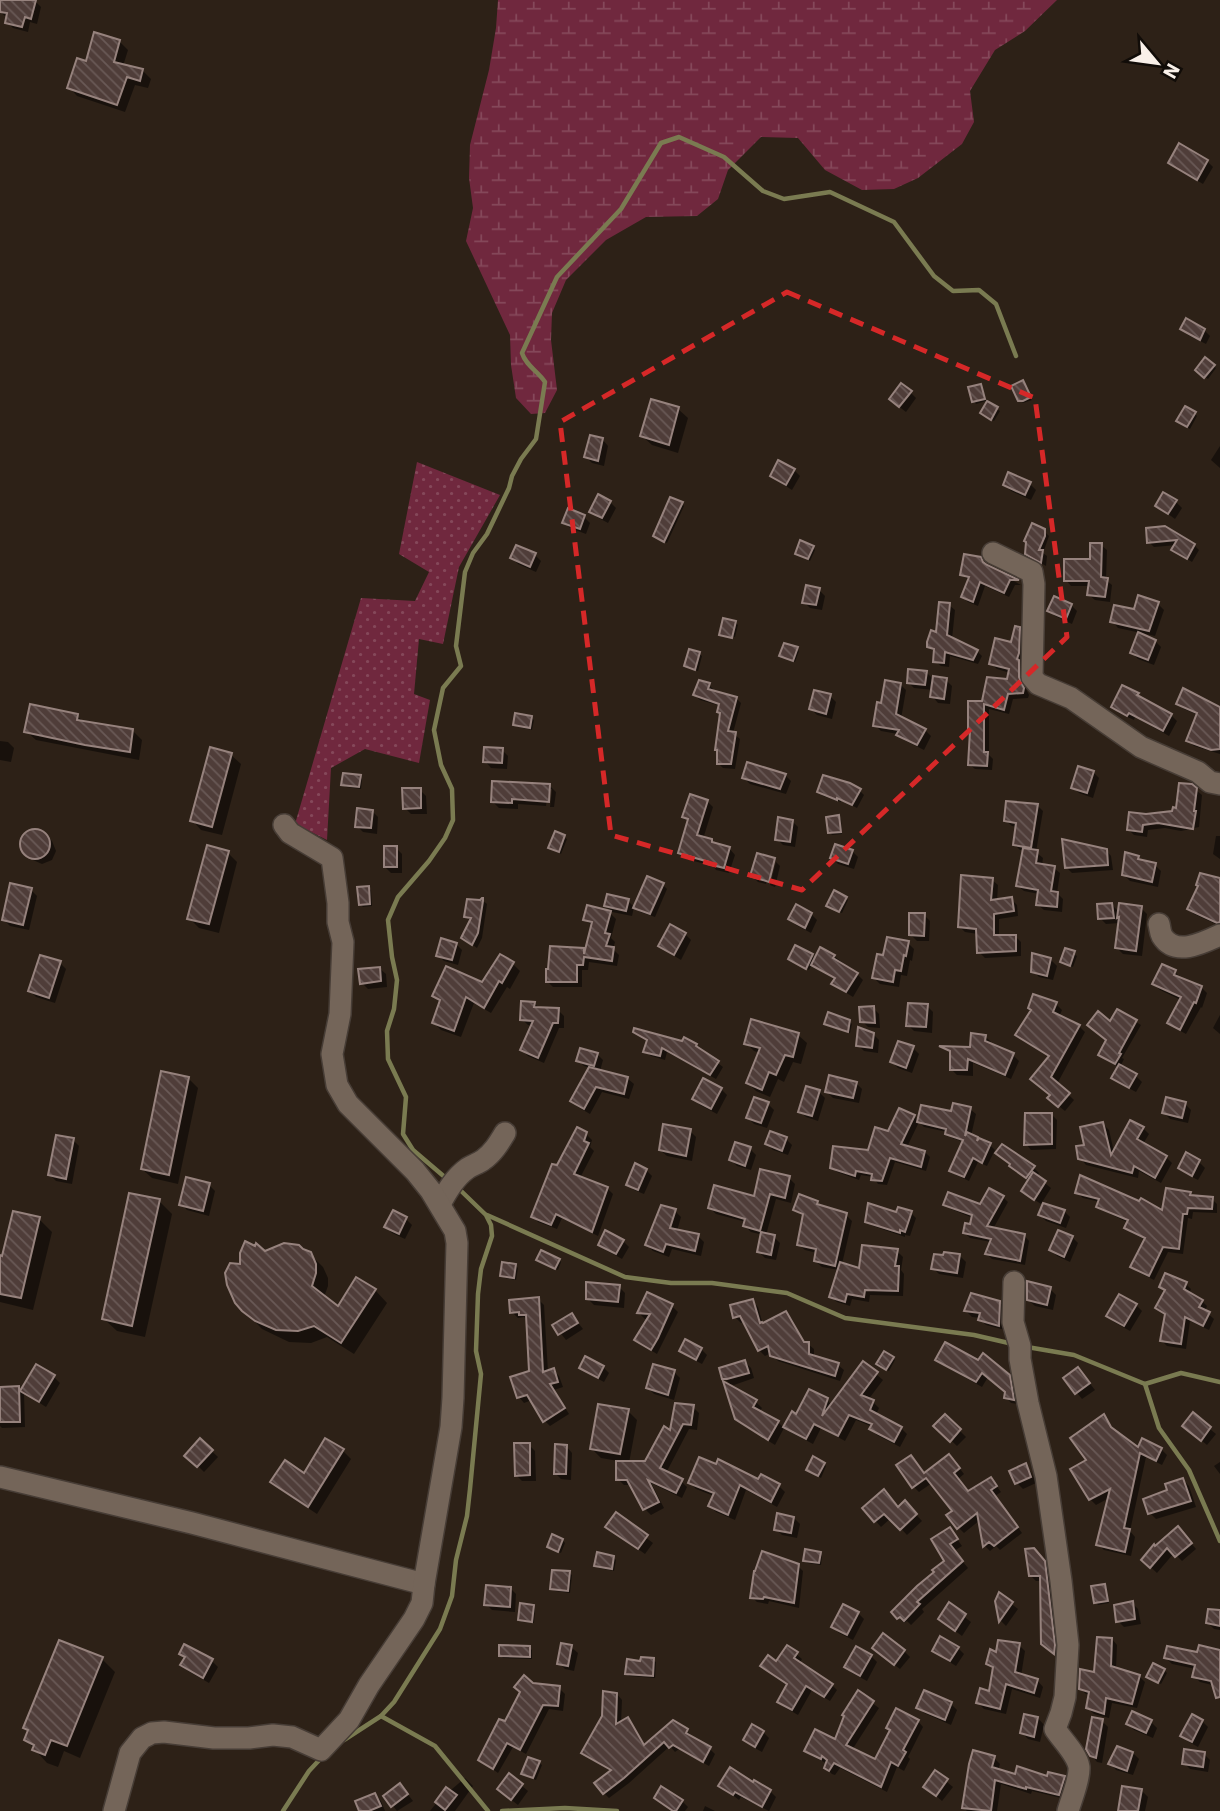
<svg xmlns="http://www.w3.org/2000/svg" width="1220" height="1811" viewBox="0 0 1220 1811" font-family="'IBM Plex Sans',sans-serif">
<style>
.green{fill:url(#green-dots)}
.wetland{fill:url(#wetland-marsh)}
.shadow{fill:#0007}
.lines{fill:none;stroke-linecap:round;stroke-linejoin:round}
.stream{stroke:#7a7b51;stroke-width:4.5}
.building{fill:url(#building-back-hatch);stroke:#96827d;stroke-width:2}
.minor-casing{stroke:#473d36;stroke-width:24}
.minor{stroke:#746559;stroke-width:21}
.marked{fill:none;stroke:#d62828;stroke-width:5;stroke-dasharray:14 9;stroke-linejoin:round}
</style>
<defs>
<pattern id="green-dots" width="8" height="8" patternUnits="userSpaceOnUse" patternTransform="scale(1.75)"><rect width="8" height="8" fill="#70283e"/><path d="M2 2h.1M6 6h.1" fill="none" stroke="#85485a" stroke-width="1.8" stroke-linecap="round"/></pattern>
<pattern id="wetland-marsh" width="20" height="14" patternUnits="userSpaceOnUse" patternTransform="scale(1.75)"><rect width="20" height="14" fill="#70283e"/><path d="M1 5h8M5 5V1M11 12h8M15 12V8" fill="none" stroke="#85485a"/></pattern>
<pattern id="building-back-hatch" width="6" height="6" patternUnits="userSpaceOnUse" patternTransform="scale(1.75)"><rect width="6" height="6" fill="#4f3d39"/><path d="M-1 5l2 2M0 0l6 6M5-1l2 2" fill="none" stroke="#695956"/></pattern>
</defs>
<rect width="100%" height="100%" fill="#2d2117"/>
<polygon class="green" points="417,462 500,495 459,567 443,644 419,639 414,694 430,700 419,763 365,749 331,768 327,840 295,824 361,598 415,601 429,572 399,554"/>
<polygon class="wetland" points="498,0 1057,0 1025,31 995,50 970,91 974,122 962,144 918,178 894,189 862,190 825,170 798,138 761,137 728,170 718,199 697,216 646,217 606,240 566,280 552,313 551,340 557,390 545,413 531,414 516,398 511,365 510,335 466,241 473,208 469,178 470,145 489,70 496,28"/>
<g class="shadow">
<polygon points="1,0 35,1 41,7 37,24 30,22 28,32 13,28 7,22 8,17 5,16 0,12"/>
<polygon points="119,41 128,50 123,66 142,70 151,79 148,88 135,85 125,112 77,96 69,87 87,63"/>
<polygon points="1207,161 1213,167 1203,184 1176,168 1170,163"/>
<polygon points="1182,329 1204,330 1210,336 1206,344 1188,335"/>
<polygon points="1205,360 1216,368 1208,379 1197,370"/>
<polygon points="1025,385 1032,400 1023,403 1020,400"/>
<polygon points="980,386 983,388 986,401 976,404 974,401"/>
<polygon points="910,392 916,398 906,412 897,405"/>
<polygon points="987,403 1000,411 994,421 984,415"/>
<polygon points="678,409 688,418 678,453 652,445 642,436"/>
<polygon points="1195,414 1197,416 1190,429 1181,423"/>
<polygon points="602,439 608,446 604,466 592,463 586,457"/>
<polygon points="1220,446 1220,468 1211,460"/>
<polygon points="794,470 800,476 792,490 778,481 772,475"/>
<polygon points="1030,484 1036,490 1031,500 1011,491 1005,485"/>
<polygon points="610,502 616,508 608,523 597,517 591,511"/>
<polygon points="1176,502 1182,508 1175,519 1157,506"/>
<polygon points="682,503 684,506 667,543 657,538 655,536"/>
<polygon points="584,517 590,523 586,534 570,528 564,522"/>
<polygon points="1148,529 1194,545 1199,550 1192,562 1174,550 1177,545 1154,547 1149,542"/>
<polygon points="1044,531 1049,536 1043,553 1047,556 1046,566 1032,558 1027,553"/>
<polygon points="1101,545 1107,550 1106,580 1112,585 1110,602 1095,600 1089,595 1090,586 1071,586 1066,580 1092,561"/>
<polygon points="813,547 815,550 810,561 797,553"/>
<polygon points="535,555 541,561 536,572 518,564 512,558"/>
<polygon points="980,558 986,566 1021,585 1015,585 1009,597 985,586 978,606 968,602 963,597 969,580 962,575"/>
<polygon points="819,590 825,596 822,610 810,608 804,602"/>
<polygon points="1158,604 1164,610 1155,636 1118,628 1112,621"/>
<polygon points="949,605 955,610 952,639 977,651 982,656 978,664 950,656 949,667 941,666 935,661 935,652 929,647 938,634"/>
<polygon points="1071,605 1077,611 1072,624 1055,616 1049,610"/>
<polygon points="735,622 738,625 735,637 721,634"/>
<polygon points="1019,629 1025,635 1024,685 1029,695 1028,698 1013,699 1009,714 989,709 989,755 993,759 992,770 975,769 969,764 983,703 1008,681 1010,673 997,669 991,664 1012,644"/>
<polygon points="1155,641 1161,647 1154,665 1138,659 1132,653"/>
<polygon points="797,649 799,651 795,662 781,656"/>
<polygon points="699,654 702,656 698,671 688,668 686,666"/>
<polygon points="926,672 934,680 946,680 952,686 950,704 938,703 932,696 933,690 914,688 908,682"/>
<polygon points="900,684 906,690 901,719 925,730 931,736 924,750 904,740 898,734 881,731 875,725 883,705"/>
<polygon points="709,685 714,690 713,692 736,698 741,703 733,733 740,739 735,769 723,768 718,763 721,706 700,700 695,695"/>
<polygon points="1138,694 1144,701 1171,715 1177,721 1169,736 1135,717 1134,720 1119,713 1113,707"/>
<polygon points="830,696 836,702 832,719 817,715 811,709"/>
<polygon points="1178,703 1220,708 1220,754 1194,746 1188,741 1198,715 1184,709"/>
<polygon points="77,716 85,723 132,730 142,740 139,760 36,740 26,731"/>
<polygon points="531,718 534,720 532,730 518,727 515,725"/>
<polygon points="0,741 8,742 14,748 11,762 0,760"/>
<polygon points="502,750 508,756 507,769 491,768 485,761"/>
<polygon points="231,755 241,764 222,835 201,830 192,820"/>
<polygon points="1093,772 1099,778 1093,798 1079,793 1073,787"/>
<polygon points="785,775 791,781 786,794 750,784 744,778"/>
<polygon points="360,777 362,779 361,789 346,787 343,784"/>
<polygon points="550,786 556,792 554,807 550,807 552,789 548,789 546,806 518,804 518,809 499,808 493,802"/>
<polygon points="1191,786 1202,795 1199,827 1181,831 1165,828 1148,830 1147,837 1134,835 1129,830 1146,816 1174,812 1177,810"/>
<polygon points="420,790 426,796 427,814 411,814 405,808"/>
<polygon points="860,791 864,795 857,808 841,800 841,802 823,796 819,792"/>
<polygon points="707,801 713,807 703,839 711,841 715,845 729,848 735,855 729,873 716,870 713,866 686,859 680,853 689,821 684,817"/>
<polygon points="1037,805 1043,811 1036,852 1043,858 1042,865 1054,868 1060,873 1057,893 1063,899 1062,912 1044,910 1038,905 1039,894 1024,891 1018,886 1024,850 1020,850 1014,844 1017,827 1012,826 1006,821"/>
<polygon points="372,811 378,817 377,834 363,832 357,826"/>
<polygon points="838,817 841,819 842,834 832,835 830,832"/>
<polygon points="792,821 798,827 795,847 783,845 777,839"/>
<polygon points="36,830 45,834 52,841 56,851 52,860 42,864 33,860 23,849 22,844 26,834"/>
<polygon points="556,834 567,839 561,854 550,848"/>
<polygon points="1216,836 1220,836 1220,859 1213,854"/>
<polygon points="396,848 402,854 402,873 391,873 385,867"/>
<polygon points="1106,850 1111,856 1113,870 1072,873 1067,868"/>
<polygon points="852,851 858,857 854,869 838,864 832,858"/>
<polygon points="228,853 237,862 219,933 199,928 189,918"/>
<polygon points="1138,857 1143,862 1155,865 1161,871 1158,887 1130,881 1124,875"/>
<polygon points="774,860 776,861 773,861 766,884 758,882 752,876"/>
<polygon points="776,862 780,866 775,887 770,885"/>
<polygon points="1220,879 1220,926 1194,914 1189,909"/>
<polygon points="992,880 998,885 997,901 1011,899 1017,905 1018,916 999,919 999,937 1015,936 1021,942 1021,956 985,958 979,952 978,934 965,932 960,927"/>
<polygon points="663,885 667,889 655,917 640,912 635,907"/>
<polygon points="368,888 371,890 372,906 363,907 360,904"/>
<polygon points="31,890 37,896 29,930 10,926 4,920"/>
<polygon points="846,898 848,900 842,913 831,908"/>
<polygon points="482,900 487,904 482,938 477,948 463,938 471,922 466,916"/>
<polygon points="628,901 634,907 632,916 612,912 606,906"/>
<polygon points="1112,905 1120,913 1141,908 1147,914 1142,956 1123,954 1116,947 1120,923 1106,924 1100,918"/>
<polygon points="610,913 616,919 611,938 615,942 613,949 619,955 617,966 589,962 588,970 582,970 582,987 553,987 547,981 583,949 586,952 593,926 585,920"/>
<polygon points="811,914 817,920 811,933 796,925 790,919"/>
<polygon points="924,915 930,921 929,941 917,941 911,935"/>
<polygon points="670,926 685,934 691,940 681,960 666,951 660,945"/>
<polygon points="908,943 914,949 912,961 910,960 907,976 901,975 899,987 880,984 874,978 885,957"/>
<polygon points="456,944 462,950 458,965 444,961 438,955"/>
<polygon points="796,947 816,959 834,956 857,974 863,980 853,997 840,989 834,983 836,980 819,970 812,964 809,970 792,961"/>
<polygon points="1066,950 1077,956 1073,967 1062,962"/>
<polygon points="500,956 513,964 520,971 510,989 507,987 491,1013 474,1003 461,1037 441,1030 434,1023 441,1003 434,996 483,984"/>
<polygon points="1034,956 1051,960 1057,966 1053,980 1039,977 1033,971"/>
<polygon points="60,963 66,969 55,1003 36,997 30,991"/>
<polygon points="379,968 386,974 387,987 368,989 362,983"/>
<polygon points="1175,972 1181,978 1201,987 1207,993 1202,1008 1201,1007 1186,1034 1175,1028 1169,1022 1181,1000 1160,990 1154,984"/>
<polygon points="534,1003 540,1009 558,1010 564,1016 564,1028 559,1028 544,1063 528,1056 522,1050 533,1026 528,1025 522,1019"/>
<polygon points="1056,1004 1062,1010 1059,1017 1079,1026 1085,1032 1057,1084 1074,1100 1065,1111 1056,1104 1051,1096 1050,1057 1023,1041 1017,1035"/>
<polygon points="927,1006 933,1012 932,1033 914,1031 908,1025"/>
<polygon points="873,1008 879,1014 880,1028 868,1027 862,1021"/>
<polygon points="1118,1011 1141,1025 1122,1058 1124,1059 1120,1067 1136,1076 1142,1082 1136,1092 1119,1083 1113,1077 1119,1067 1104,1059 1100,1054 1108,1040 1111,1024"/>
<polygon points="1220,1015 1220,1034 1213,1028"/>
<polygon points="849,1021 852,1024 850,1033 828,1026 826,1023"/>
<polygon points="635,1032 683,1043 685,1039 696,1046 723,1067 716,1079 667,1052 665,1060 651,1056 645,1051 648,1041"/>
<polygon points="873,1034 879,1040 878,1053 864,1051 858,1045"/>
<polygon points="798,1035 807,1043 801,1064 793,1062 784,1082 778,1079 770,1097 756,1091 748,1083 760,1053 754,1051 746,1043"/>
<polygon points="985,1036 991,1042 991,1045 1013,1055 1019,1061 1011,1079 973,1063 973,1076 957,1075 951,1069 952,1054 944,1048 971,1049"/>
<polygon points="913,1048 919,1054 912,1073 898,1068 892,1062"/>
<polygon points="597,1054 603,1060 600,1071 627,1078 634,1084 629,1099 602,1092 590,1114 578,1107 572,1101 590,1068 584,1066 578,1060"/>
<polygon points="189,1079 198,1088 178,1184 152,1178 142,1169"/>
<polygon points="856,1083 862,1089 859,1103 833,1098 827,1092"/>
<polygon points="721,1089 727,1095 717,1114 700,1105 694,1099"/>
<polygon points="819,1092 825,1098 818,1121 806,1117 800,1111"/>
<polygon points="768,1104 774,1110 767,1128 754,1124 748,1118"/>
<polygon points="1185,1104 1191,1110 1188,1123 1170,1119 1164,1113"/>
<polygon points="970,1109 976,1114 971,1136 990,1145 995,1150 987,1166 978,1162 969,1181 956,1175 951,1170 964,1142 952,1138 947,1132 924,1127 919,1122"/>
<polygon points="1051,1114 1057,1120 1056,1149 1031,1150 1026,1144"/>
<polygon points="914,1116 919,1122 907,1147 925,1152 930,1157 926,1171 895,1162 887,1185 878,1184 873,1177 861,1175 859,1180 837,1172 832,1167 869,1152 889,1133"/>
<polygon points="1103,1124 1109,1130 1114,1152 1143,1128 1149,1134 1143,1144 1166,1157 1172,1163 1161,1183 1139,1171 1138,1178 1086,1165 1080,1158 1086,1146"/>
<polygon points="690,1131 696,1137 692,1161 667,1156 660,1150"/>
<polygon points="586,1134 592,1140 590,1147 594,1151 580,1178 607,1188 613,1194 598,1236 562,1218 557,1229 538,1222 533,1216 558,1168"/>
<polygon points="786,1139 792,1145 788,1155 773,1150 767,1144"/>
<polygon points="73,1140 79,1146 72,1184 56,1181 50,1175"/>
<polygon points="750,1149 756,1155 751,1170 737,1166 731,1160"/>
<polygon points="1199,1162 1205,1168 1198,1180 1186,1174 1180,1168"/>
<polygon points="1011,1166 1033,1167 1039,1173 1037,1177 1051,1188 1041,1204 1029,1196 1030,1181"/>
<polygon points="646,1170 652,1176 644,1194 634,1190 628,1184"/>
<polygon points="789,1178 795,1184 791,1203 776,1199 766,1235 774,1237 780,1243 776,1260 765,1258 759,1252 763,1235 751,1232 745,1226 746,1222 716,1214 710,1208 755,1198"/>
<polygon points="209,1185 215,1191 209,1216 187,1210 181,1204"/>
<polygon points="1077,1193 1140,1203 1163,1213 1190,1193 1194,1197 1212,1199 1217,1204 1217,1213 1193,1212 1192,1219 1188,1218 1183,1254 1168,1252 1154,1280 1138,1272 1133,1266 1146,1240 1132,1233 1126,1228 1129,1223 1104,1211 1098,1206 1100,1202 1083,1198"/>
<polygon points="1003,1197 1008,1202 993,1229 1024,1235 1029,1241 1025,1265 992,1259 987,1254 991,1242 970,1238 965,1233 971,1226 973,1218 951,1209 945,1204 981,1206"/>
<polygon points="159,1201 172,1214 145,1337 117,1331 104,1319"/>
<polygon points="817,1203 822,1208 846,1215 852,1221 842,1264 860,1270 897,1251 903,1257 901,1270 904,1274 903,1296 870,1295 869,1302 852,1299 850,1306 837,1302 831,1297 839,1270 822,1267 815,1261 817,1253 805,1250 798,1244 804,1217 795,1210"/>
<polygon points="675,1211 681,1217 677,1231 698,1236 704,1242 701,1256 672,1249 669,1257 653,1251 647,1245"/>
<polygon points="1064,1211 1070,1217 1066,1228 1046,1221 1040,1215"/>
<polygon points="911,1213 916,1218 910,1236 905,1235 905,1237 873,1226 867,1221"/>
<polygon points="39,1219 52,1232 33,1310 0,1302 0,1257 4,1258"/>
<polygon points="406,1219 412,1225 405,1239 392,1233 386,1227"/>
<polygon points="1072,1237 1078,1243 1070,1262 1057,1256 1051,1250"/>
<polygon points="623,1241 629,1247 622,1259 606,1250 600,1244"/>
<polygon points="265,1253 310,1254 323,1267 328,1278 328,1286 324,1297 338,1308 375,1290 387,1303 354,1354 327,1337 311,1343 289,1342 262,1329 249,1315 241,1266"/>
<polygon points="960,1256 966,1262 963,1278 939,1274 933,1268"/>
<polygon points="538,1260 559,1260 561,1262 558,1270"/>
<polygon points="516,1266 518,1268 516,1280 505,1278 502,1276"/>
<polygon points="1186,1284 1191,1289 1189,1294 1202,1301 1207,1306 1205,1311 1214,1319 1209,1330 1190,1321 1186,1349 1167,1346 1162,1341 1166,1315 1157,1308 1166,1292 1161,1287"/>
<polygon points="619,1287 625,1293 624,1308 594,1305 588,1299"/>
<polygon points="1050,1289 1056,1295 1053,1310 1035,1306 1028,1300"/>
<polygon points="538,1299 544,1305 548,1372 553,1370 559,1376 563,1387 554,1390 569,1414 550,1426 544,1420 532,1400 524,1403 519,1397 531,1372 527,1320 524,1317 518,1318 512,1312"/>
<polygon points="752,1301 758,1307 763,1325 786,1313 792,1319 805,1344 808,1344 814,1349 814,1357 838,1365 844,1370 840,1381 778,1361 771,1353 765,1356 759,1350 745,1321 741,1323 735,1317"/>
<polygon points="999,1302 1006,1308 1005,1330 986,1325 980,1319 981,1318 972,1317 966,1311"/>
<polygon points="1136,1305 1142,1311 1130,1331 1114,1322 1108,1316"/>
<polygon points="672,1306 678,1312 657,1354 642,1345 636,1339 648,1319 645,1319 639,1313"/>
<polygon points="572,1315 583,1329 566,1340 555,1326"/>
<polygon points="701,1349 707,1355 702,1364 687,1356 681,1350"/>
<polygon points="893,1358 895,1360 889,1371 881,1367"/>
<polygon points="937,1360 1008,1376 1015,1382 1019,1404 1011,1403 1006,1397 1007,1393 988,1377 982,1387 943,1365"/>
<polygon points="745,1362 751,1368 754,1378 734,1385 730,1384 724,1378"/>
<polygon points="863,1363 883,1380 868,1400 873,1402 879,1408 876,1415 901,1428 907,1434 900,1447 877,1435 871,1429 873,1427 856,1420 845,1441 821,1428 813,1444 792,1433 786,1427 797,1416 827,1400 832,1405"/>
<polygon points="37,1366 54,1377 60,1383 46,1407 24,1393 25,1427 2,1428 0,1426 0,1389 18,1388 21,1391"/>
<polygon points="581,1367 603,1367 609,1373 604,1382 587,1373"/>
<polygon points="674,1372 680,1378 674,1400 654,1394 648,1388"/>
<polygon points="1083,1375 1095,1390 1082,1399 1065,1378"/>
<polygon points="756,1402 762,1408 759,1412 778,1422 784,1428 775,1445 743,1425 736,1418"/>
<polygon points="693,1407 699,1413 697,1430 689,1429 666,1473 681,1481 687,1487 682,1498 651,1483 664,1508 651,1515 645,1509 632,1485 624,1485 618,1479 618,1461 601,1458 591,1448 628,1411 637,1420 629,1463 646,1463"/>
<polygon points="1193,1415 1216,1434 1207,1445 1190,1431"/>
<polygon points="945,1416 966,1437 957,1446 936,1426"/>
<polygon points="1103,1417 1115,1432 1138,1449 1161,1449 1167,1455 1162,1465 1146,1457 1130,1531 1135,1537 1131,1556 1104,1550 1098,1544 1109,1498 1096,1505 1090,1499"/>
<polygon points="200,1440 218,1457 204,1472 187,1455"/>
<polygon points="529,1445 535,1451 536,1481 522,1481 516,1475"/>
<polygon points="566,1446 572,1453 571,1480 561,1479 555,1473"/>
<polygon points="343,1451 351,1459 317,1514 281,1490 273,1482 304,1475"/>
<polygon points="954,1461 964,1474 958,1479 968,1492 991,1479 1001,1492 995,1496 1022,1533 1000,1550 996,1546 990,1551 985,1546 980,1520 964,1533 959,1528 954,1511 932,1483 919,1492 913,1486 925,1475"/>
<polygon points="1220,1462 1220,1474 1214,1466"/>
<polygon points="824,1464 826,1466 821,1478 808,1470"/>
<polygon points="1025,1466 1031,1472 1036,1483 1023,1489 1017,1483"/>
<polygon points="761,1476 779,1486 785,1492 777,1507 746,1490 735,1520 716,1512 710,1506 714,1496 696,1489 690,1483 758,1481"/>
<polygon points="1183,1480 1189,1486 1196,1507 1156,1519 1150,1513 1169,1491"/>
<polygon points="905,1503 922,1521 907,1535 891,1518 881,1527 864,1508 899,1509"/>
<polygon points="616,1515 653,1543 645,1554 614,1532"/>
<polygon points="794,1518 800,1524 797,1538 782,1535 776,1529"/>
<polygon points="950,1529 962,1546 954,1551 968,1568 922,1609 924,1612 911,1625 907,1621 904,1623 894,1612 946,1561"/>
<polygon points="1184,1535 1196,1549 1182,1561 1174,1553 1157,1573 1143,1560"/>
<polygon points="562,1540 565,1543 561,1553 549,1547"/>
<polygon points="820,1553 822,1556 821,1565 807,1563 805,1560"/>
<polygon points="1040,1556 1050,1569 1060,1658 1049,1650 1042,1581 1036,1581 1030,1575"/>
<polygon points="613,1557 616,1560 614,1571 599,1568 596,1565"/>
<polygon points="798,1566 803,1571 799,1608 769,1601 768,1604 757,1602 752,1597"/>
<polygon points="569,1573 572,1575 570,1593 555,1591 552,1589"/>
<polygon points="1105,1586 1107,1588 1109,1603 1098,1605 1096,1602"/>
<polygon points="510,1588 516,1594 515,1612 492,1610 486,1604"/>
<polygon points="1000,1595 1018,1609 1006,1626 1001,1621 997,1601"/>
<polygon points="1132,1603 1138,1609 1141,1624 1124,1627 1118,1621"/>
<polygon points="949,1605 971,1622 962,1636 946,1624"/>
<polygon points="533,1606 535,1609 534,1623 523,1622 520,1619"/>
<polygon points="1220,1612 1220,1630 1214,1629 1208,1623"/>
<polygon points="858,1613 864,1619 853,1640 839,1633 833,1627"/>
<polygon points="1112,1639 1117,1645 1116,1669 1140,1677 1145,1682 1137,1708 1112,1703 1109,1718 1094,1714 1088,1708 1090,1695 1086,1694 1080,1689 1096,1675"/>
<polygon points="60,1642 102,1659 115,1672 80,1758 64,1751 58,1767 47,1763 26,1740 29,1731 25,1727"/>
<polygon points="1019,1645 1025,1651 1021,1676 1037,1680 1043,1687 1040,1698 1012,1689 1006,1714 984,1709 978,1703 991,1693 994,1670 988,1663 997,1655"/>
<polygon points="571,1647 578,1653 574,1671 565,1669 559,1663"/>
<polygon points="529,1648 532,1650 532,1659 503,1658 501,1656"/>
<polygon points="857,1648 871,1656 877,1662 867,1681 852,1673 846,1667"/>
<polygon points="958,1648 964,1654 956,1666 940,1656 934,1650"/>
<polygon points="904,1651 910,1657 900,1669 880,1654"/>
<polygon points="1220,1652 1220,1687 1200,1682 1194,1676 1196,1669 1172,1664 1166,1658"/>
<polygon points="181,1654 212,1661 218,1667 209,1683 188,1671 182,1665 186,1659"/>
<polygon points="796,1654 802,1659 799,1664 832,1685 837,1690 830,1701 812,1690 798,1715 784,1707 779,1701 788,1685 768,1671 777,1663"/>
<polygon points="653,1660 656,1662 655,1678 629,1676 627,1673"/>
<polygon points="1164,1670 1167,1673 1161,1684 1148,1677"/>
<polygon points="533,1685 559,1688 565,1694 563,1711 549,1709 526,1754 513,1747 498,1773 483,1762 505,1724"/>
<polygon points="925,1692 951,1704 957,1710 951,1725 924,1713 918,1707"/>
<polygon points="858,1693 879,1708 852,1750 876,1762 918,1721 923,1727 908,1757 910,1759 904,1771 897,1767 887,1792 840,1768 835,1775 832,1774 826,1768 828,1764 812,1756 806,1750 836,1741"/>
<polygon points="617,1694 622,1700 621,1723 628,1719 633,1725 645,1746 673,1722 687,1731 692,1736 691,1738 710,1749 715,1754 709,1766 679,1749 675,1752 670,1746 629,1783 609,1798 604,1793 612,1771 589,1758 584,1753"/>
<polygon points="1133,1714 1151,1722 1157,1728 1153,1738 1134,1730 1128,1724"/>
<polygon points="1038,1718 1044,1725 1040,1742 1028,1739 1022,1733"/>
<polygon points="1102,1721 1108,1727 1102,1763 1097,1762 1091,1755"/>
<polygon points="1202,1721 1208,1727 1198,1747 1189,1742 1183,1736"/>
<polygon points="753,1726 763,1732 769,1738 762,1752 751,1746 745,1740"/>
<polygon points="1133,1753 1139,1759 1133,1775 1116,1770 1111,1764"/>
<polygon points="1204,1754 1210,1760 1208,1772 1190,1769 1184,1763"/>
<polygon points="994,1758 1000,1764 998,1770 1016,1776 1048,1779 1064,1778 1070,1784 1065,1799 1032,1791 1031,1794 1001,1784 997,1811 967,1811 964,1808"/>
<polygon points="539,1763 542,1765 536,1780 526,1776"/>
<polygon points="936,1773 953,1787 942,1801 926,1787"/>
<polygon points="509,1775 528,1791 518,1805 505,1795"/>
<polygon points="465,1778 473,1786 455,1811 430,1811 438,1801"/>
<polygon points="755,1783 770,1791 776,1797 769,1811 741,1797 739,1800 721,1786 754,1785"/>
<polygon points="1142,1791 1148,1797 1145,1811 1119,1811"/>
<polygon points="406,1792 413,1801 397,1811 386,1797"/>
<polygon points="375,1795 381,1801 385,1811 360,1811"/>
<polygon points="656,1798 682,1801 688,1807 685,1811 673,1811"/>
<polygon points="705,1806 715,1811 703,1811"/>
</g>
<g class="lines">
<g class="stream">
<path d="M447 1179 413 1150 403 1134 406 1097 388 1059 387 1031 394 1009 397 980 392 957 388 920 398 897 429 861 445 838 453 820 452 789 441 765 434 730 443 688 461 666 456 646 465 572 473 553 487 534 509 488 512 476 521 459 536 439 545 382C538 371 526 366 522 353L557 277 621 209 661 143 679 137 724 157 763 191 784 199 830 192 894 222 934 276 953 291 979 290 996 304 1016 356"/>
<polyline points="487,1215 625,1277 671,1283 712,1283 787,1293 845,1318 974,1335 1013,1344"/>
<polyline points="1027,1347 1074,1355 1145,1384 1181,1373 1220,1382"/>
<polyline points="1145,1384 1159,1428 1189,1470 1220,1541"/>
<polyline points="381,1716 435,1746 488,1811"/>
<polyline points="344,1740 381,1716 394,1702 440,1629 452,1596 456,1560 467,1516 470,1489 481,1374 476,1351 478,1294 481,1269 492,1236 491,1225 486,1215 458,1188"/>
<polyline points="283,1811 309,1771 323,1756"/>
<polyline points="502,1811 565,1808 617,1811"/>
</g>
</g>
<g class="building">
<polygon points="0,0 36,0 31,19 25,17 22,27 5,23 7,13 0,12"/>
<polygon points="94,32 120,40 114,62 143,69 140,81 127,77 117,105 67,88 77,58 86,61"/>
<polygon points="1179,143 1208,160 1197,180 1168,163"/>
<polygon points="1186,318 1205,329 1200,340 1180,329"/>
<polygon points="1205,357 1215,365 1204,378 1195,370"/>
<polygon points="1023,380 1031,397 1023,401 1018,401 1011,386"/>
<polygon points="901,383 912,391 899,407 889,399"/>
<polygon points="981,384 985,399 972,402 968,387"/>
<polygon points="651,399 679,407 669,445 640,436"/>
<polygon points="987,401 998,407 991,420 980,413"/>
<polygon points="1185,406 1196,412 1187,427 1176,421"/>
<polygon points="590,435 603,438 598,461 584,457"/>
<polygon points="778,460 795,469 786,485 770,476"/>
<polygon points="1008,472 1031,482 1025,495 1003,485"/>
<polygon points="1163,492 1177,500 1168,514 1155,506"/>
<polygon points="598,494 611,501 602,518 589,512"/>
<polygon points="670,497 683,502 664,542 653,536"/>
<polygon points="568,508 585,515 580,529 562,523"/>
<polygon points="1032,523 1045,529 1045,536 1039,550 1043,550 1041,563 1025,554 1026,542 1024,541"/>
<polygon points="1165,526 1195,544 1187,559 1171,550 1177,540 1147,543 1146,528"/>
<polygon points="800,540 814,546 808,559 795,554"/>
<polygon points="1090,543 1102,543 1101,577 1108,578 1105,597 1087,595 1089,581 1064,581 1064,559 1090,559"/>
<polygon points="516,545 536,553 530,567 510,558"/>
<polygon points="964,554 981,557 983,562 987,565 1019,580 1010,580 1004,593 980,582 973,602 961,597 969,577 960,575"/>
<polygon points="806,585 820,588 816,605 802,603"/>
<polygon points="1138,595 1159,602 1149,631 1110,622 1114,605 1134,609"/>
<polygon points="1054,596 1072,604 1066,619 1047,611"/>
<polygon points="939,602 950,603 947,635 978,650 973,660 945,652 944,663 933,662 934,649 927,647 927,642 931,630 936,632"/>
<polygon points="723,618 736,621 732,638 719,635"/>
<polygon points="1015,626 1020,627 1019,653 1017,659 1019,660 1019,677 1024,688 1023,693 1008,694 1004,710 984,704 984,752 988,752 987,766 968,765 970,731 968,731 968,701 982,701 987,677 1007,679 1009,669 989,664 995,638 1011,642"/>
<polygon points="1138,632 1156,640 1148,660 1130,653"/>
<polygon points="784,643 798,647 793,661 779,656"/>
<polygon points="689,649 700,652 695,670 684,666"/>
<polygon points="908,669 927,671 925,685 907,683"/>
<polygon points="933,676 947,678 944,699 930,697"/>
<polygon points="699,680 710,683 708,689 737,697 728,731 736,732 731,764 717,764 717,750 715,750 720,713 717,712 719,704 693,695"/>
<polygon points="885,680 901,683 896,714 926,729 917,745 896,735 899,730 873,726 877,702 881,703"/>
<polygon points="1122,685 1139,693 1137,695 1172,714 1163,731 1129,713 1127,716 1111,707"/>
<polygon points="1183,688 1220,707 1220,749 1211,750 1186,741 1197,713 1176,704"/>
<polygon points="814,690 831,694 826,714 809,709"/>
<polygon points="30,704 78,714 77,720 133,729 130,752 85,745 24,732"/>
<polygon points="515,713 532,716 530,728 513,725"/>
<polygon points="210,747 232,753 212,827 190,821"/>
<polygon points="484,747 503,748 502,763 483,762"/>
<polygon points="747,762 786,774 780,789 742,778"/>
<polygon points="1078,766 1094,771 1087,793 1071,788"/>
<polygon points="343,773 361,775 359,787 341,785"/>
<polygon points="823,775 850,783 861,789 852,805 837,798 837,800 817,792"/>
<polygon points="492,781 550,784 549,802 512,799 512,803 491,802"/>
<polygon points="1179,783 1192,784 1197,788 1194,811 1196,811 1193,829 1158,823 1143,825 1142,832 1127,830 1129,812 1146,814 1172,811 1173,807 1176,808"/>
<polygon points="402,788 421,788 421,808 403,809"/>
<polygon points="690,794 708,800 697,835 712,839 712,842 730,847 724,868 708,864 709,862 678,853 688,819 682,817"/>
<polygon points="1006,801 1038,804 1031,848 1013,845 1016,823 1004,821"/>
<polygon points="357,808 373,810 371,828 355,827"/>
<polygon points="839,815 841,832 828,833 826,817"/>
<polygon points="778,817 793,820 790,842 775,840"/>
<circle cx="35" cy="844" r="15"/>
<polygon points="555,831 565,835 559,852 548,848"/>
<polygon points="1062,839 1107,849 1108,865 1065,868"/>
<polygon points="835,844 853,850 848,864 830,858"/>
<polygon points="207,845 229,851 209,924 187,919"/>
<rect x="384" y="846" width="13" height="21"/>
<polygon points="1023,848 1038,850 1036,863 1055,866 1051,891 1058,892 1057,907 1036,905 1038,890 1016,886"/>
<polygon points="1125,852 1139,856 1138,859 1156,863 1152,882 1122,875"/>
<polygon points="757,853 775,858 769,882 750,876"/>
<polygon points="1200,873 1220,878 1220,922 1217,923 1187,909 1198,886 1196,885"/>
<polygon points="961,875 993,878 991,900 1012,897 1014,911 994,914 994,935 1016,935 1016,951 977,953 976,929 958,927"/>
<polygon points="647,876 664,883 650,914 633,908"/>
<polygon points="10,883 32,888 23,925 2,920"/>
<polygon points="369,886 370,904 359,905 357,887"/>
<polygon points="834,890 847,897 839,912 826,906"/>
<polygon points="607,894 629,899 626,911 604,906"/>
<polygon points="482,898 483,898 483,901 478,933 472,945 461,938 471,918 464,917 467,899 480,900"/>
<polygon points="1112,903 1114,918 1098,919 1097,904"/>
<polygon points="1119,903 1142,906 1136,951 1115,948 1119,917 1117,918"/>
<polygon points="796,904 812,913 805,928 788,919"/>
<polygon points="587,905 611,911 605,933 610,934 606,946 614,947 612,961 584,957 583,965 577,965 577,982 546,982 546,969 548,969 550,946 584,948 584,954 592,922 583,920"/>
<polygon points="909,913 925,913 924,936 909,935"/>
<polygon points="670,924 686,933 674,955 658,946"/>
<polygon points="887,937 909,941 906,956 904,955 901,971 895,970 893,982 872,978 877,954 883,955"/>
<polygon points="441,938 457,943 452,960 436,956"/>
<polygon points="795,945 813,954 806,969 788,959"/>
<polygon points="820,947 835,955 833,958 858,973 846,992 831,984 835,978 811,965"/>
<polygon points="1065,948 1075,951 1070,966 1060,962"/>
<polygon points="1032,953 1051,958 1047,976 1031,972"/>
<polygon points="500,954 514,962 502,983 499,981 484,1008 466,997 454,1031 432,1023 440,1000 432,996 446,966 482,982"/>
<polygon points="40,955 61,961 49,998 28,991"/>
<polygon points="1162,964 1176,970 1174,975 1202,986 1196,1003 1194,1002 1180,1030 1167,1023 1181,997 1152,984"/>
<polygon points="380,967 381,981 360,984 358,969"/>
<polygon points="1033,994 1057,1002 1053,1012 1080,1025 1051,1077 1070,1093 1058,1107 1047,1098 1050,1095 1030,1079 1049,1056 1015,1035 1031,1010 1028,1008"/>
<polygon points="521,1001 535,1002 534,1007 559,1008 558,1023 553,1023 538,1058 520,1050 533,1021 520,1020"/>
<polygon points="908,1003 928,1004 926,1027 906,1026"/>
<polygon points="874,1006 875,1023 860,1022 859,1007"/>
<polygon points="1117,1009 1137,1020 1119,1053 1121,1054 1115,1064 1098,1055 1106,1040 1087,1025 1098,1011 1110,1021"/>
<polygon points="828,1012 850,1020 848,1032 824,1024"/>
<polygon points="751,1019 799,1033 793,1057 785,1055 776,1075 769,1072 762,1090 746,1083 760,1048 744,1044"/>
<polygon points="858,1027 874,1033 872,1048 856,1046"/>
<polygon points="634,1028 682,1041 684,1037 697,1044 696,1046 719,1061 710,1075 662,1048 660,1056 643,1052 647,1040 633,1032"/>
<polygon points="971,1033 986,1035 985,1041 1014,1053 1005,1075 968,1059 967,1070 950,1070 950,1051 939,1046 970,1047"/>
<polygon points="898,1041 914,1046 906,1068 890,1062"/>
<polygon points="580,1048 598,1053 594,1066 576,1061"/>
<polygon points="1119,1064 1137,1074 1129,1088 1111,1078"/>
<polygon points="589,1067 628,1077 624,1094 596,1087 584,1109 570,1101"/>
<polygon points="161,1071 189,1077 169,1175 141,1169"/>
<polygon points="829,1075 857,1082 853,1098 825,1092"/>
<polygon points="703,1078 722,1088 711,1109 692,1099"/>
<polygon points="806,1086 820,1090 812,1116 798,1112"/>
<polygon points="754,1097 769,1102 761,1123 746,1118"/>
<polygon points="1166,1097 1186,1102 1182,1118 1162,1113"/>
<polygon points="953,1103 971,1107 965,1136 967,1132 978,1137 977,1141 979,1138 991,1143 982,1163 973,1158 964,1177 949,1171 963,1140 945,1134 946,1129 917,1122 921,1105 951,1111"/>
<polygon points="899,1108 915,1115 901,1144 925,1151 921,1167 890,1158 882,1181 871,1180 872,1174 856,1171 855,1176 830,1168 833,1146 868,1150 875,1127 888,1131"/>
<polygon points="1025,1113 1052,1113 1052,1144 1024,1145"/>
<polygon points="1130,1120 1144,1127 1137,1139 1167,1156 1155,1178 1134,1166 1132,1173 1078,1159 1076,1146 1084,1145 1080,1127 1103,1122 1111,1155"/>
<polygon points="663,1124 691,1129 686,1156 659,1150"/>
<polygon points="577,1127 587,1132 584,1141 589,1143 574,1174 608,1187 592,1232 556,1214 551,1225 531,1217 552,1164 557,1165"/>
<polygon points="770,1131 787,1137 782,1151 765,1144"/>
<polygon points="56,1135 74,1138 66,1179 48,1175"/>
<polygon points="735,1142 751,1147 745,1166 729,1160"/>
<polygon points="1002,1144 1035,1166 1026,1178 1009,1166 1010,1164 995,1153"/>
<polygon points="1186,1152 1200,1160 1192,1176 1178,1168"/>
<polygon points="635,1163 647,1169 638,1190 626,1185"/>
<polygon points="760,1169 790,1176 785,1198 770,1194 760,1231 743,1226 745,1219 708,1208 714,1185 754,1196"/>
<polygon points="1033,1172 1046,1181 1034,1200 1021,1191"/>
<polygon points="1080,1175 1139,1201 1141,1198 1162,1210 1166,1188 1191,1192 1190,1195 1213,1197 1212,1209 1188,1208 1187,1214 1183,1214 1179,1249 1163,1247 1149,1276 1130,1267 1145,1238 1124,1228 1128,1220 1096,1207 1099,1199 1075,1193"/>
<polygon points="186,1177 210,1183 203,1211 179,1205"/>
<polygon points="989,1188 1004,1196 987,1226 1025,1234 1020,1261 985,1254 991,1239 963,1233 965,1223 970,1224 972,1215 943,1205 948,1192 980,1204"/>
<polygon points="129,1193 160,1199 132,1326 102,1319"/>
<polygon points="799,1194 818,1201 817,1204 847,1213 835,1266 814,1261 816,1249 797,1245 803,1214 793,1210"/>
<polygon points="868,1203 896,1212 898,1207 912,1211 905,1232 900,1230 900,1233 865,1222"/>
<polygon points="1043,1203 1065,1210 1060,1223 1038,1215"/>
<polygon points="661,1205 676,1209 670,1228 699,1234 695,1251 666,1244 663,1252 645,1245"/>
<polygon points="393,1210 407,1217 399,1234 384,1227"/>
<polygon points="13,1211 40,1217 21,1298 0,1294 0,1255 2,1256"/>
<polygon points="605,1230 624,1240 616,1254 598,1245"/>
<polygon points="1058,1230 1073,1236 1064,1257 1049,1250"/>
<polygon points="761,1232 775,1235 771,1255 757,1252"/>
<polygon points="245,1241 255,1246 256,1243 265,1251 284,1243 299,1245 303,1249 311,1252 316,1264 316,1273 312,1286 338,1306 356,1277 376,1289 341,1343 314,1326 298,1331 276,1330 255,1321 242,1311 235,1303 227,1285 225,1273 230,1263 240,1264 240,1253"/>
<polygon points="862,1245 898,1249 895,1266 899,1266 898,1291 865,1290 864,1297 847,1294 845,1302 829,1297 840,1262 859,1268"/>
<polygon points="541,1250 560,1259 555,1269 536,1260"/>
<polygon points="944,1252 960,1254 957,1273 931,1269 934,1254 943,1255"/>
<polygon points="502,1262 516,1264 514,1278 500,1276"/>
<polygon points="1165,1273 1187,1282 1184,1289 1203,1300 1199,1307 1210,1312 1203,1326 1185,1317 1181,1344 1160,1341 1165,1314 1155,1308 1165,1290 1159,1287"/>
<polygon points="1027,1281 1051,1287 1047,1305 1027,1300"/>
<polygon points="586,1282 620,1285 618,1302 586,1299"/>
<polygon points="647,1292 673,1304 658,1338 651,1350 634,1340 650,1314 637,1313"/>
<polygon points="971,1293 1000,1301 999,1326 978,1320 980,1313 964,1311"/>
<polygon points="1119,1294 1137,1304 1124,1326 1106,1316"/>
<polygon points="539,1297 543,1372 554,1368 558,1382 550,1384 565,1408 543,1422 527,1395 517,1398 510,1377 529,1371 526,1315 519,1315 519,1312 510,1313 509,1300"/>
<polygon points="753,1299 760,1323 762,1322 763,1323 786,1311 804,1342 809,1342 809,1354 839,1363 835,1376 770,1356 768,1346 758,1351 740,1316 733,1318 730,1305"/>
<polygon points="572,1313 578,1323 558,1335 552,1325"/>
<polygon points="685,1339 702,1348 696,1360 679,1351"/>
<polygon points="945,1342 978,1360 983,1353 1010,1375 1014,1400 1004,1398 1005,1392 982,1373 976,1382 935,1360"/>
<polygon points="884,1351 894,1357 886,1370 876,1364"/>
<polygon points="585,1356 604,1366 598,1378 579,1368"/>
<polygon points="745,1360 749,1373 727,1379 722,1379 719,1368"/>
<polygon points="863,1361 878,1372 861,1395 874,1400 870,1410 902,1427 894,1442 869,1429 872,1424 849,1415 838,1436 814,1424 806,1439 783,1427 792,1411 796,1414 809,1389 828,1398 822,1416"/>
<polygon points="36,1364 55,1375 39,1402 20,1391"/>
<polygon points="653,1364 675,1370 668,1395 646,1388"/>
<polygon points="1078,1367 1090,1383 1075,1394 1063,1378"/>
<polygon points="723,1381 757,1400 753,1407 779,1421 768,1440 735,1419"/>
<polygon points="19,1386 20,1422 0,1422 0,1387"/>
<polygon points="675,1403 694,1405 691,1425 683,1424 660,1468 683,1479 676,1493 648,1480 659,1502 643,1510 627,1480 616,1480 616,1461 645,1461 664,1426 670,1430"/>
<polygon points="598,1404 629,1409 620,1454 590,1449"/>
<polygon points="1193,1412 1211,1427 1201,1441 1182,1426"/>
<polygon points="945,1414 961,1429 950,1442 933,1426"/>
<polygon points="1104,1414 1111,1427 1138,1447 1142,1438 1162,1448 1156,1461 1140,1453 1124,1528 1130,1529 1125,1552 1096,1545 1110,1489 1089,1500 1070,1469 1086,1460 1070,1438"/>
<polygon points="200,1438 213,1450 197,1467 184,1456"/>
<polygon points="325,1438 344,1449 308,1507 270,1482 285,1460 304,1473"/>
<polygon points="514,1443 530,1443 530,1475 515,1476"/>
<polygon points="555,1444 567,1445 566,1474 554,1474"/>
<polygon points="949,1454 960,1468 954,1473 968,1491 991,1477 997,1486 991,1490 1018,1527 994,1546 989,1542 983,1547 977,1513 957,1529 946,1515 952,1511 926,1478 912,1488 896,1465 911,1455 924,1473"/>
<polygon points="813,1456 825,1463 818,1476 806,1470"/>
<polygon points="699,1457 716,1464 718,1459 758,1479 761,1474 780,1484 771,1502 740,1485 728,1515 708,1506 714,1493 688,1483"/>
<polygon points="1026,1463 1031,1477 1015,1484 1009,1471"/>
<polygon points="1183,1478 1191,1501 1148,1514 1143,1499 1167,1490 1165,1484"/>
<polygon points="884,1489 898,1507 905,1500 917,1514 900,1530 884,1514 874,1522 862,1508"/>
<polygon points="616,1512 648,1535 638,1549 605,1527"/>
<polygon points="777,1513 794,1517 791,1533 774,1530"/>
<polygon points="1178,1526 1192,1543 1175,1557 1167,1548 1150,1568 1141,1560 1154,1544 1155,1546"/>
<polygon points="950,1527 958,1539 950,1544 963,1561 917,1602 920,1604 904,1621 900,1617 897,1619 891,1612 917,1586 934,1572 932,1570 944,1561 931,1539"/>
<polygon points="552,1534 563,1539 558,1552 547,1547"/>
<polygon points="1034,1548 1045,1561 1055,1645 1054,1654 1041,1644 1040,1576 1029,1576 1025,1549"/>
<polygon points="805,1549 821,1552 819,1563 803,1561"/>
<polygon points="762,1551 799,1564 794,1603 764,1597 763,1599 750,1598 754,1571 755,1571"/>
<polygon points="597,1552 614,1556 612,1569 594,1566"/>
<polygon points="552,1570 570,1571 568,1591 550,1589"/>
<polygon points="1105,1584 1108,1601 1094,1603 1091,1586"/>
<polygon points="486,1585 511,1587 510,1607 484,1605"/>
<polygon points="999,1592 1013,1602 999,1622 995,1601"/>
<polygon points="1133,1601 1135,1619 1116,1622 1114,1605"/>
<polygon points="949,1602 966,1614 955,1631 938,1619"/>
<polygon points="520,1603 534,1605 532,1622 518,1620"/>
<polygon points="843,1604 859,1612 847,1635 831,1627"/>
<polygon points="1208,1609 1220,1610 1220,1626 1206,1623"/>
<polygon points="883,1633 905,1650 894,1665 872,1648"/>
<polygon points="940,1636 959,1647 950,1661 932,1651"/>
<polygon points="1097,1637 1112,1638 1111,1666 1140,1675 1132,1704 1106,1698 1104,1714 1086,1708 1089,1692 1079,1689 1080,1669 1094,1672"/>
<polygon points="59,1640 103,1657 67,1746 51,1740 45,1755 32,1750 34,1745 24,1740 28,1730 23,1728"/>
<polygon points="998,1640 1020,1643 1015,1672 1038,1679 1034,1693 1006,1684 1000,1709 976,1703 980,1688 989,1691 993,1667 986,1664 990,1649 996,1652"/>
<polygon points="561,1643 572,1645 568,1666 557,1664"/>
<polygon points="184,1644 213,1659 203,1678 180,1665 185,1657 179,1654"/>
<polygon points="499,1645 530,1646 530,1657 499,1656"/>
<polygon points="787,1645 798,1652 794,1658 833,1684 824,1697 806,1686 792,1710 777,1702 787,1684 760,1666 768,1655 776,1661"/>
<polygon points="1199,1645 1220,1650 1220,1697 1216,1698 1211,1681 1192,1677 1195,1665 1164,1658 1167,1646 1197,1652"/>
<polygon points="856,1646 872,1655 860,1676 844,1667"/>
<polygon points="641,1657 654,1658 653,1676 625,1674 627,1659 640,1661"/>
<polygon points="1153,1663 1165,1669 1158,1683 1146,1677"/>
<polygon points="524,1675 533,1683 560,1686 558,1706 543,1705 520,1750 507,1743 493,1769 478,1760 499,1719 505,1721 520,1692 514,1687"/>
<polygon points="858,1690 874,1701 846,1745 875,1759 890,1730 886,1728 896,1708 919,1720 903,1750 906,1752 898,1766 891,1762 881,1787 834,1763 829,1771 824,1768 827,1760 822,1756 821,1759 804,1751 815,1729 835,1739 844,1716 842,1715"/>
<polygon points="924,1690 952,1702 945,1720 916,1708"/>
<polygon points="603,1691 617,1693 616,1724 628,1717 644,1745 673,1720 688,1729 686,1733 711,1747 703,1762 673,1745 669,1748 664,1742 624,1778 603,1794 594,1783 611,1770 581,1753 602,1716"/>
<polygon points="1132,1711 1152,1720 1146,1733 1126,1724"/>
<polygon points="1024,1714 1038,1717 1034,1737 1020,1733"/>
<polygon points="1192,1714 1203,1720 1192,1742 1180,1736"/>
<polygon points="1092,1717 1103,1719 1096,1758 1090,1756 1086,1749"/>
<polygon points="752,1724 764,1731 755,1747 743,1740"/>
<polygon points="1117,1746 1133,1752 1127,1771 1108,1764"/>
<polygon points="1184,1749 1205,1752 1203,1767 1182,1764"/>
<polygon points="973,1750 995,1756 992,1767 1015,1774 1017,1766 1047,1776 1048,1772 1065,1776 1059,1795 1026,1787 1026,1789 995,1780 991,1811 962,1808 969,1764"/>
<polygon points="528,1757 540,1761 533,1778 521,1774"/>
<polygon points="730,1767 753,1782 754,1780 771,1790 762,1807 735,1792 733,1795 718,1786"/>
<polygon points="935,1770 948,1779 936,1796 923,1787"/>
<polygon points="509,1773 523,1784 511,1800 497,1789"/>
<polygon points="400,1783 408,1794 391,1807 383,1796"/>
<polygon points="661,1786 683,1800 676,1811 673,1811 654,1798"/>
<polygon points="1122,1786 1142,1789 1138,1811 1118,1811"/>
<polygon points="446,1787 457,1795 445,1810 435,1802"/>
<polygon points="375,1793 381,1806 369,1811 359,1811 355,1801"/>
</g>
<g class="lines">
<defs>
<g id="minor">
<polyline points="993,553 1032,572 1034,584 1032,677 1038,684 1071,698 1141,747 1198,772 1210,782 1220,784"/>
<path d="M1159 924C1160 928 1160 932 1162 936 1175 957 1203 943 1220 935"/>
<path d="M440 1204C447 1191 455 1177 468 1168 473 1165 479 1163 483 1160 493 1153 499 1143 505 1133"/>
<path d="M1014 1282 1013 1322 1020 1346V1359L1028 1403 1046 1476 1061 1581 1068 1645 1065 1697 1061 1713 1055 1729C1062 1740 1077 1754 1079 1767 1080 1779 1071 1800 1068 1811"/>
<polyline points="0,1477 192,1523 424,1584"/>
<polyline points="114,1811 130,1753 142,1738 152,1733 164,1732 214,1738 249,1738 273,1735 292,1737 321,1750 349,1720 369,1685 414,1619 422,1603 424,1584 451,1427 453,1398 457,1243 455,1231 431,1191 415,1171 348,1104 337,1085 332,1054 340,1014 343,942 338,922 338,903 332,858 290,833 284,825"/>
</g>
</defs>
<use href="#minor" class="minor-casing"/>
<use href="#minor" class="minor"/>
</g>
<path class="marked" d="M787 292 1035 398 1067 637 802 890 611 835 560 422Z"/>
<g transform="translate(1157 63) rotate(119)" stroke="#110c08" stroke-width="5" paint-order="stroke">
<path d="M0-5L12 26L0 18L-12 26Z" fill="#f9f0e9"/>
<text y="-10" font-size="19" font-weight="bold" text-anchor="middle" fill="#f9f0e9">N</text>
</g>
</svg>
